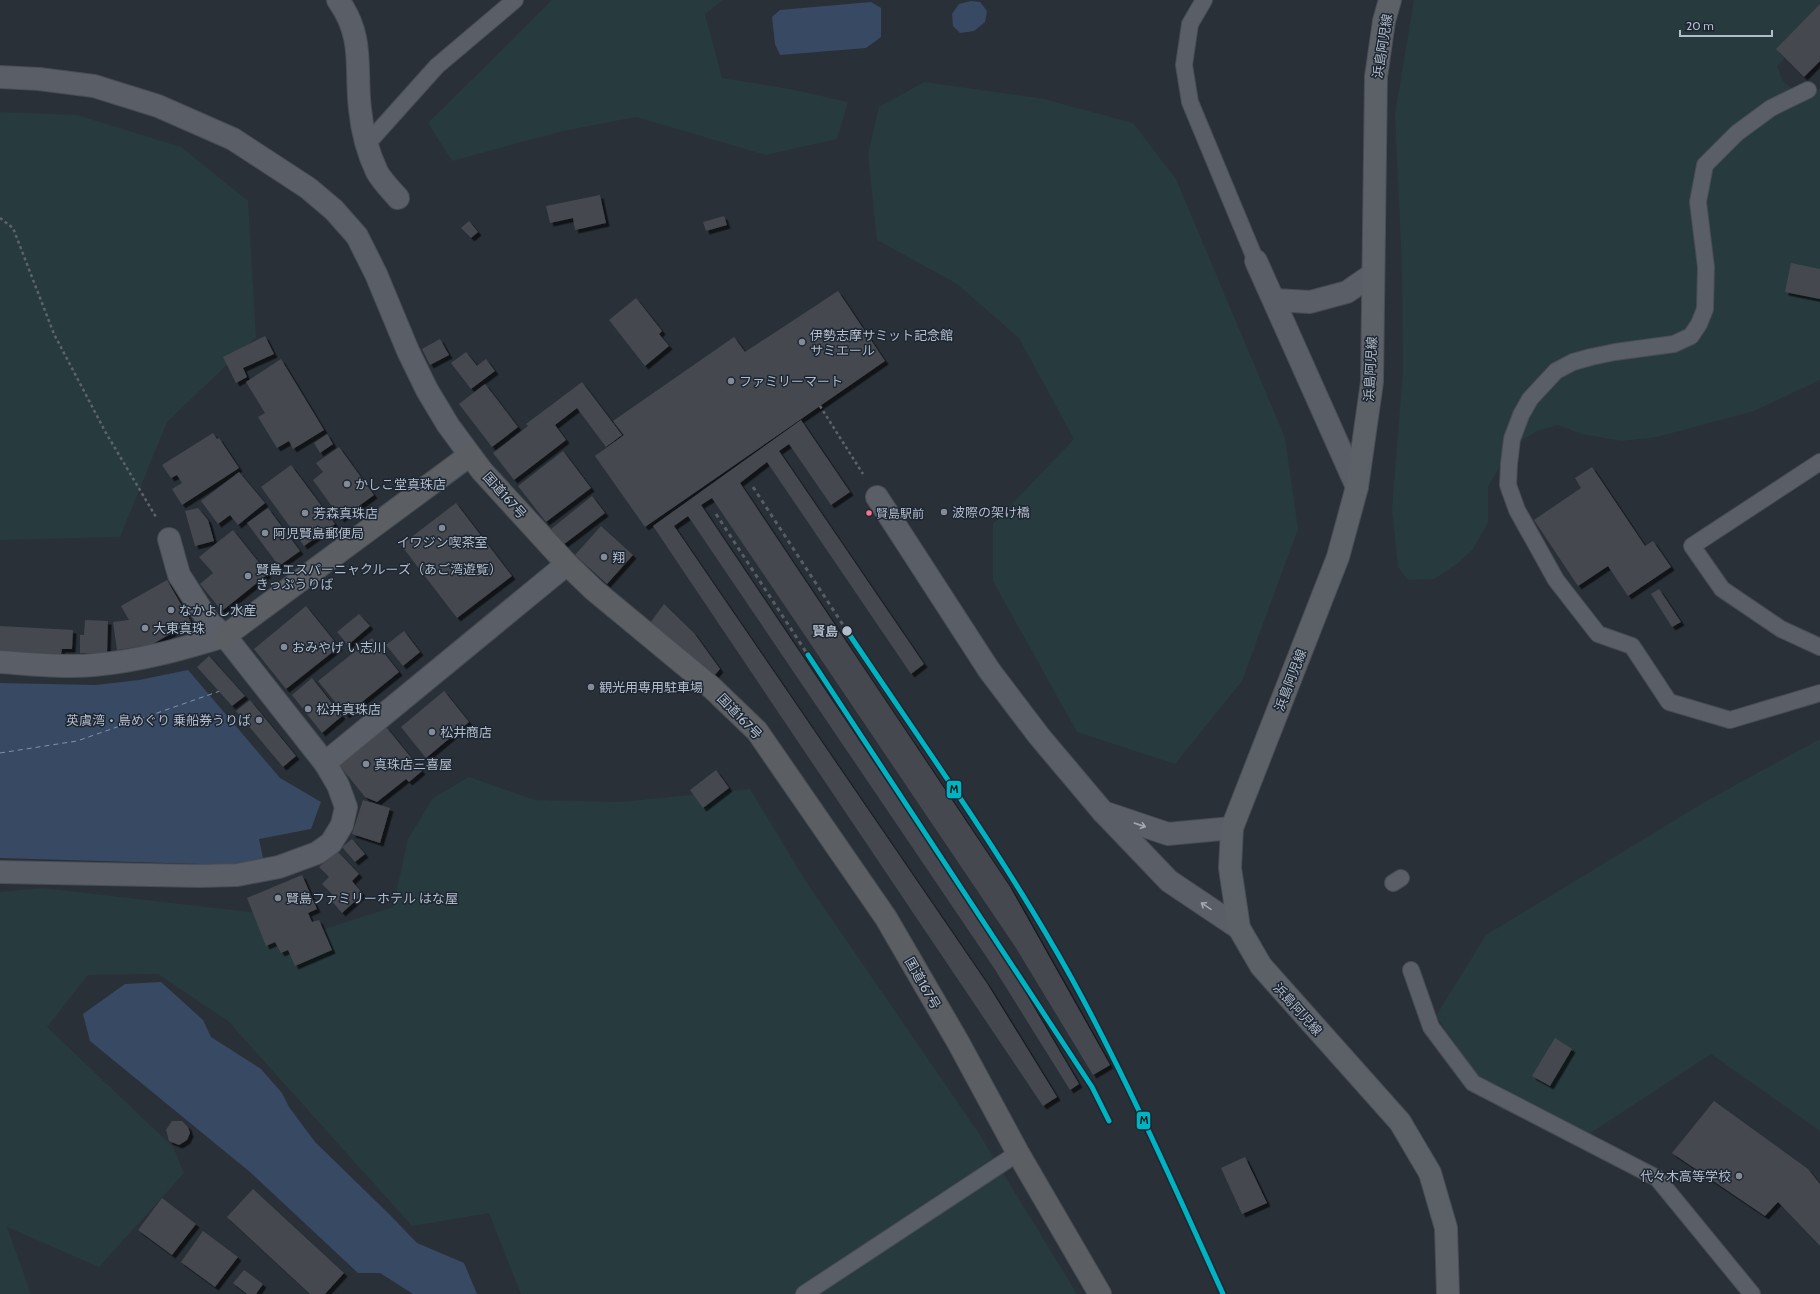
<svg xmlns="http://www.w3.org/2000/svg" width="1820" height="1294" viewBox="0 0 1820 1294" font-family="Cabin,'Noto Sans JP',sans-serif">
<style>
.green{fill:#273a3e}
.water{fill:#384963}
.lines{fill:none;stroke-linecap:round;stroke-linejoin:round}
.ferry{stroke:#7c92b1;stroke-width:1;stroke-dasharray:5 4;stroke-linecap:butt}
.building{fill:#444950;filter:url(#shadow)}
.service-casing{stroke:#484c53;stroke-width:18}
.minor-casing{stroke:#484c53;stroke-width:24}
.tertiary-casing{stroke:#484c53;stroke-width:24}
.primary-casing{stroke:#484c55;stroke-width:24}
.trunk-casing{stroke:#474c53;stroke-width:24}
.path{stroke:#5d636a;stroke-width:2.5;stroke-dasharray:3 3;stroke-linecap:butt}
.service{stroke:#5a5e66;stroke-width:16}
.minor{stroke:#5a5e66;stroke-width:22}
.tertiary{stroke:#5a5e66;stroke-width:22}
.primary{stroke:#5c6168;stroke-width:22}
.trunk{stroke:#5b5f64;stroke-width:22}
.rail{stroke:#595d64;stroke-width:3;stroke-dasharray:4 4;stroke-linecap:butt}
.rail-1-casing{stroke:#1d2633;stroke-width:8}
.rail-1{stroke:#00b3c1;stroke-width:5}
.oneway{stroke:#a2a9b5}
.poi-dot{fill:#848b96;stroke:#1d2633;stroke-width:1.5}
.bus-dot{fill:#fc738d;stroke:#1d2633;stroke-width:1.5}
.stop-dot{fill:#b4bcc9;stroke:#1d2633;stroke-width:1.5}
.labels{text-anchor:middle;dominant-baseline:central;stroke-width:3;stroke-linejoin:round;paint-order:stroke}
.bus-label{font-size:12px;fill:#b4bcc9;stroke:#1d2633;text-anchor:start}
.street-label{font-size:13px;fill:#b4bcc9;stroke:#1d2633}
.poi-label{font-size:13px;fill:#b4bcc9;stroke:#1d2633;text-anchor:start}
.stop-label{font-size:13px;font-weight:bold;fill:#b4bcc9;stroke:#1d2633;text-anchor:end}
.line-badge{stroke:#1d2633;stroke-width:1.5}
.pale-badge-label{font-size:11px;text-anchor:middle;font-weight:bold;fill:#111}
</style>
<defs>
<filter id="shadow"><feDropShadow dx="3.5" dy="3.5" stdDeviation="0" flood-color="#0009"/></filter>
</defs>
<rect width="100%" height="100%" fill="#2a3038"/>
<g class="green">
<polygon points="552,0 723,0 705,14 722,78 790,89 848,102 837,139 766,155 636,117 563,131 452,161 428,123"/>
<polygon points="1414,0 1820,0 1820,21 1777,66 1783,81 1796,92 1820,89 1820,380 1754,411 1657,437 1622,441 1582,434 1558,425 1537,431 1510,448 1488,487 1488,523 1473,549 1457,564 1434,579 1408,580 1398,567 1392,510 1403,371 1402,266 1395,114"/>
<polygon points="924,82 1044,99 1133,123 1176,179 1285,438 1298,529 1242,681 1175,764 1077,732 993,581 993,524 1074,439 1019,338 957,284 877,240 868,154 879,107"/>
<polygon points="0,112 77,115 181,147 248,201 256,337 167,422 120,537 0,540"/>
<polygon points="1820,739 1820,1131 1711,1054 1586,1136 1500,1109 1436,1016 1486,935 1708,800"/>
<polygon points="469,777 535,800 620,802 750,789 805,880 978,1132 1077,1294 521,1294 489,1213 412,1226 228,1021 158,974 88,975 47,1027 173,1147 184,1173 99,1267 7,1227 31,1294 0,1294 0,892 42,888 266,914 312,933 393,907 408,839 433,798"/>
</g>
<g class="water">
<polygon points="971,1 980,2 987,11 985,22 974,31 960,33 953,26 952,14 959,4"/>
<polygon points="871,2 881,8 881,37 866,48 780,55 775,44 772,17 780,10"/>
<polygon points="188,670 280,778 321,802 311,829 259,839 263,858 233,865 0,858 0,683 96,685 139,680"/>
<polygon points="161,982 203,1020 211,1037 261,1069 282,1093 289,1107 315,1142 389,1214 417,1243 464,1263 477,1294 413,1294 380,1273 358,1273 250,1172 90,1041 83,1014 125,984"/>
</g>
<g class="lines">
<polyline class="ferry" points="0,753 77,741 220,691"/>
</g>
<g class="building">
<polygon points="1820,4 1820,61 1804,77 1776,49"/>
<polygon points="600,195 606,223 575,230 573,218 550,223 546,206"/>
<polygon points="724,216 727,225 706,231 703,222"/>
<polygon points="469,221 478,232 471,238 461,228"/>
<polygon points="1791,263 1820,269 1820,299 1785,292"/>
<polygon points="838,291 885,361 645,527 595,456 624,435 613,421 734,337 745,352"/>
<polygon points="636,298 662,331 659,334 669,346 645,366 609,320"/>
<polygon points="265,336 274,354 243,368 247,377 236,383 223,357"/>
<polygon points="440,339 449,355 430,365 422,349"/>
<polygon points="466,352 477,366 486,359 495,371 471,389 451,363"/>
<polygon points="281,359 324,430 293,449 289,441 277,448 258,417 265,413 246,382"/>
<polygon points="582,382 622,435 606,447 577,408 555,425 566,440 514,480 493,453 528,426 526,424"/>
<polygon points="485,384 518,427 492,447 459,404"/>
<polygon points="801,420 850,492 831,505 789,444 779,451 924,664 911,674 767,462 740,483 1010,887 1110,1065 1093,1075 1016,948 712,498 701,505 1005,958 1079,1084 1070,1090 994,968 688,516 674,526 988,985 1057,1097 1043,1106 653,526"/>
<polygon points="213,433 217,439 219,438 239,468 182,505 172,489 182,483 177,475 171,478 162,465"/>
<polygon points="327,434 333,444 320,453 314,443"/>
<polygon points="339,447 374,495 341,519 313,480 323,472 316,463"/>
<polygon points="563,451 591,488 546,522 518,486"/>
<polygon points="291,465 335,524 304,546 261,487"/>
<polygon points="1592,467 1645,546 1653,541 1671,567 1628,596 1608,566 1578,586 1534,520 1581,488 1575,478"/>
<polygon points="239,472 265,503 238,525 230,515 218,524 201,501"/>
<polygon points="592,496 605,513 563,545 551,529"/>
<polygon points="456,503 512,576 457,618 401,545"/>
<polygon points="198,508 208,520 214,541 195,546 185,511"/>
<polygon points="268,508 300,551 279,566 247,523"/>
<polygon points="601,526 633,555 607,584 575,555"/>
<polygon points="233,530 268,574 222,611 200,584 213,573 199,557"/>
<polygon points="167,580 191,622 151,645 117,650 113,622 129,620 121,606"/>
<polygon points="1659,589 1681,622 1672,627 1651,594"/>
<polygon points="664,604 694,633 720,669 714,676 650,623"/>
<polygon points="306,606 339,647 286,689 254,649"/>
<polygon points="359,614 370,626 348,645 337,632"/>
<polygon points="85,620 108,621 107,654 80,653 80,635 84,635"/>
<polygon points="0,626 73,630 72,649 62,649 61,654 0,653"/>
<polygon points="404,631 420,652 403,666 386,645"/>
<polygon points="372,638 399,672 346,715 318,681"/>
<polygon points="209,656 245,696 232,706 197,667"/>
<polygon points="312,678 342,716 322,733 292,695"/>
<polygon points="444,691 469,722 426,758 401,727"/>
<polygon points="250,700 296,756 283,767 236,711"/>
<polygon points="386,727 422,771 409,782 406,779 377,802 365,797 339,765"/>
<polygon points="716,770 729,788 703,808 690,790"/>
<polygon points="363,800 390,808 380,843 352,834"/>
<polygon points="352,839 365,854 355,862 342,847"/>
<polygon points="337,851 359,874 352,881 363,894 342,913 329,898 332,894 322,884 329,877 319,867"/>
<polygon points="302,875 317,909 308,913 312,922 319,920 332,950 295,966 288,950 281,953 275,942 266,946 247,898"/>
<polygon points="1555,1038 1572,1049 1550,1086 1532,1076"/>
<polygon points="1714,1101 1808,1169 1820,1184 1820,1246 1778,1202 1765,1216 1672,1153"/>
<polygon points="172,1121 182,1121 188,1127 190,1133 187,1140 179,1145 169,1141 166,1130"/>
<polygon points="1245,1157 1267,1203 1242,1214 1221,1168"/>
<polygon points="253,1189 344,1273 325,1294 310,1294 227,1217"/>
<polygon points="162,1198 196,1224 172,1255 138,1230"/>
<polygon points="203,1231 238,1257 215,1287 181,1262"/>
<polygon points="244,1270 263,1284 256,1294 247,1294 233,1283"/>
</g>
<g class="lines">
<defs>
<g id="service">
<polyline points="1204,0 1190,24 1184,65 1190,102 1256,261"/>
<polyline points="1808,90 1771,108 1737,133 1705,165 1698,202 1706,267 1705,309 1699,324 1691,336 1674,344 1615,352 1591,357 1573,362 1556,371 1530,399 1521,415 1512,439 1509,464 1508,485 1517,510 1556,580 1598,634 1632,646 1669,702 1730,720 1820,693"/>
<polyline points="367,144 437,66 515,0"/>
<polyline points="1820,462 1692,546 1722,589 1781,629 1820,647"/>
<polyline points="1393,883 1401,878"/>
<polyline points="1411,970 1431,1027 1473,1083 1657,1178 1752,1294"/>
<polyline points="804,1294 1018,1153"/>
</g>
<g id="minor">
<path d="M338 0C365 38 355 67 360 109 362 130 368 153 377 172 382 181 391 190 398 198"/>
<polyline points="0,77 39,79 94,86 158,106 233,139 308,188 334,210 357,236 376,274 408,351 427,390 448,425 470,455"/>
<polyline points="169,539 179,575 209,622 225,636"/>
<path d="M0 662C31 664 63 668 94 665 140 661 182 649 225 636L325 763 567 564"/>
<polyline points="1103,812 1169,881 1239,928"/>
<polyline points="1106,813 1168,834 1232,828"/>
<polyline points="0,872 200,876 237,875 279,867 317,853 331,843 342,825 346,807 338,785 325,763"/>
</g>
<g id="tertiary">
<polyline points="1256,261 1357,487"/>
<polyline points="1275,300 1310,302 1347,292 1373,274"/>
<polyline points="877,497 989,670 1039,736 1103,812"/>
</g>
<polyline id="primary" points="1390,0 1384,21 1376,77 1372,382 1357,487 1338,557 1232,828 1230,868 1239,928 1261,966 1400,1122 1430,1173 1446,1228 1448,1294"/>
<polyline id="trunk" points="225,636 470,455 482,471 567,564 594,590 710,686 757,731 886,918 958,1042 1018,1153 1100,1294"/>
</defs>
<use href="#service" class="service-casing"/>
<use href="#minor" class="minor-casing"/>
<use href="#tertiary" class="tertiary-casing"/>
<use href="#primary" class="primary-casing"/>
<use href="#trunk" class="trunk-casing"/>
<g class="path">
<polyline points="0,218 13,228 54,334 106,433 156,517"/>
<polyline points="820,406 863,474"/>
</g>
<use href="#service" class="service"/>
<use href="#minor" class="minor"/>
<use href="#tertiary" class="tertiary"/>
<use href="#primary" class="primary"/>
<use href="#trunk" class="trunk"/>
<g class="rail">
<polyline points="753,487 847,631"/>
<polyline points="716,514 808,655"/>
</g>
<defs>
<g id="rail-1">
<path d="M847 631C924 746 1005 858 1072 979 1128 1081 1175 1188 1223 1294"/>
<polyline points="808,655 1092,1087 1109,1121"/>
</g>
</defs>
<use href="#rail-1" class="rail-1-casing"/>
<use href="#rail-1" class="rail-1"/>
</g>
<defs><path id="oneway-shaft" d="M-6 0H5M1.5-3L5.5 0L1.5 3" fill="none" stroke-width="1.6" stroke-linecap="round" stroke-linejoin="round"/></defs>
<g class="oneway">
<use href="#oneway-shaft" transform="translate(1140 825) rotate(19)"/>
<use href="#oneway-shaft" transform="translate(1206 906) rotate(-146)"/>
</g>
<g class="poi-dot">
<circle cx="802" cy="342" r="4"/>
<circle cx="731" cy="381" r="4"/>
<circle cx="347" cy="484" r="4"/>
<circle cx="944" cy="512" r="4"/>
<circle cx="305" cy="513" r="4"/>
<circle cx="442" cy="528" r="4"/>
<circle cx="265" cy="533" r="4"/>
<circle cx="604" cy="557" r="4"/>
<circle cx="248" cy="576" r="4"/>
<circle cx="171" cy="610" r="4"/>
<circle cx="145" cy="628" r="4"/>
<circle cx="284" cy="647" r="4"/>
<circle cx="591" cy="687" r="4"/>
<circle cx="308" cy="709" r="4"/>
<circle cx="259" cy="720" r="4"/>
<circle cx="432" cy="732" r="4"/>
<circle cx="366" cy="764" r="4"/>
<circle cx="278" cy="898" r="4"/>
<circle cx="1739" cy="1176" r="4"/>
</g>
<circle class="bus-dot" cx="869" cy="513" r="3.5"/>
<circle class="stop-dot" cx="847" cy="631" r="5.5"/>
<g class="labels">
<g class="bus-label">
<text x="876" y="513">賢島駅前</text>
</g>
<g class="street-label">
<text transform="translate(1382 46) rotate(-81)">浜島阿児線</text>
<text transform="translate(1370 369) rotate(-87)">浜島阿児線</text>
<text transform="translate(505 495) rotate(48)">国道167号</text>
<text transform="translate(1290 680) rotate(-69)">浜島阿児線</text>
<text transform="translate(740 716) rotate(46)">国道167号</text>
<text transform="translate(923 983) rotate(60)">国道167号</text>
<text transform="translate(1298 1009) rotate(48)">浜島阿児線</text>
</g>
<g class="poi-label">
<text x="810" y="335">伊勢志摩サミット記念館<tspan x="810" dy="15">サミエール</tspan></text>
<text x="739" y="381">ファミリーマート</text>
<text x="355" y="484">かしこ堂真珠店</text>
<text x="952" y="512">波際の架け橋</text>
<text x="313" y="513">芳森真珠店</text>
<text x="273" y="533">阿児賢島郵便局</text>
<text x="442" y="542" text-anchor="middle">イワジン喫茶室</text>
<text x="612" y="557">翔</text>
<text x="256" y="569">賢島エスパーニャクルーズ（あご湾遊覧）<tspan x="256" dy="15">きっぷうりば</tspan></text>
<text x="179" y="610">なかよし水産</text>
<text x="153" y="628">大東真珠</text>
<text x="292" y="647">おみやげ い志川</text>
<text x="599" y="687">観光用専用駐車場</text>
<text x="316" y="709">松井真珠店</text>
<text x="251" y="720" text-anchor="end">英虞湾・島めぐり 乗船券うりば</text>
<text x="440" y="732">松井商店</text>
<text x="374" y="764">真珠店三喜屋</text>
<text x="286" y="898">賢島ファミリーホテル はな屋</text>
<text x="1731" y="1176" text-anchor="end">代々木高等学校</text>
</g>
<g class="stop-label">
<text x="838" y="631">賢島</text>
</g>
</g>
<g class="line-badge">
<rect x="946" y="780" width="16" height="19" rx="4" fill="#00b3c1"/>
<rect x="1136" y="1111" width="15" height="19" rx="4" fill="#00b3c1"/>
</g>
<g class="pale-badge-label">
<text x="954" y="793">M</text>
<text x="1144" y="1124">M</text>
</g>
<path d="M1680 30v6h92v-6" fill="none" stroke="#b4bcc9" stroke-width="2"/>
<text x="1686" y="30" font-size="12" fill="#b4bcc9" stroke="#1d2633" stroke-width="3" paint-order="stroke">20 m</text>
</svg>
